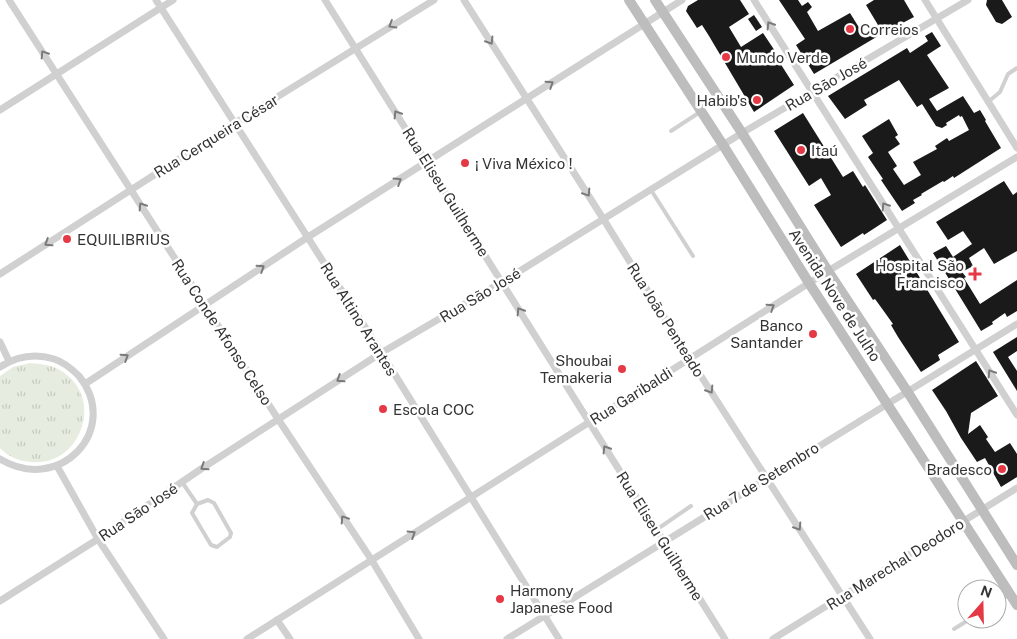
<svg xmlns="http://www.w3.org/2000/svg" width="1017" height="639" viewBox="0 0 1017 639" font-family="'Public Sans',sans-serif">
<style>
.grass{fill:url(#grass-tufts)}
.building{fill:#1a1a1a}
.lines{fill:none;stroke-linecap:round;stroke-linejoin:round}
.lane{stroke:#d0d0d0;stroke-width:4}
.street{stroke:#d0d0d0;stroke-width:7}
.secondary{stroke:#bdbdbd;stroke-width:10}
.oneway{stroke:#7a7a7a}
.poi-dot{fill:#e63946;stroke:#fff;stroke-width:2}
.labels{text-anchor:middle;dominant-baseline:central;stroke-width:5;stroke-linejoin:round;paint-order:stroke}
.poi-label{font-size:15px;fill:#333;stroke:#fff;text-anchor:start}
.street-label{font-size:15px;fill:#333;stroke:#fff}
</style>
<defs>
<pattern id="grass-tufts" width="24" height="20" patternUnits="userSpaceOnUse" patternTransform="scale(1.25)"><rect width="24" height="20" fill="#e6ecdf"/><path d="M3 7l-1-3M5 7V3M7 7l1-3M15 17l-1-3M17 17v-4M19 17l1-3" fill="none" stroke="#c6cbc0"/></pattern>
</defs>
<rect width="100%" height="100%" fill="#fff"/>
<path class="grass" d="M30 363C42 364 53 365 63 372 105 400 80 467 31 462 19 461 8 457 0 448V376L13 367Z"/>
<g class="building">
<polygon points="698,0 740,0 749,14 729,27 741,47 763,33 775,51 773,52 794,85 754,112 709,36 702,25 697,28 686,11 688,6"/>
<polygon points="779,0 798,0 802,6 808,2 812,7 807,12 818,31 850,13 863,34 878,25 866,5 874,0 904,0 914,17 895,27 895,26 814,74 796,45 805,39"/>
<polygon points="987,0 1002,0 1012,17 1002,24 996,22 986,5"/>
<polygon points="754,15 762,27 756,31 748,19"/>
<polygon points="932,32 941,46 927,55 949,88 929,99 937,111 963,96 974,113 980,110 986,120 985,121 1001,148 954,178 953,176 944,182 943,181 921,194 922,195 913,200 915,203 902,211 881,180 883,179 868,157 873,153 862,136 889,119 898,135 895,137 900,144 888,152 897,166 893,169 904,185 921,175 913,162 937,149 935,146 947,138 949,141 969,130 962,116 960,117 959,115 946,123 947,125 942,128 936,126 922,104 917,107 899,80 864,100 867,105 845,119 828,96 907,48 910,53 928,41 925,36"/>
<polygon points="803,113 843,177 853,171 863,187 865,185 887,220 864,235 863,233 841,247 814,205 831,195 821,178 809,186 774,131"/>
<polygon points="1004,181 1013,195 1017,192 1017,251 994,264 984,248 969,258 973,266 962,272 966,277 964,278 980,304 1017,280 1017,311 1007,317 1005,313 992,322 993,324 981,331 933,253 946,246 953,257 972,244 963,231 948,240 936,222"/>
<polygon points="900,245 959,342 938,355 940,360 921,372 898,337 891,325 893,324 883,310 875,299 873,300 856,274"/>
<polygon points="1017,337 1017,351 1008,357 1017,371 1017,391 993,352"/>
<polygon points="976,361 998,396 971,413 968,434 980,425 988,437 986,439 995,452 1010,443 1017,454 1017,477 1001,487 985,458 977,462 961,438 946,411 932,390"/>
</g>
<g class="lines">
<g class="lane">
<polyline points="988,102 1000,92 1008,74 1017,68"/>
<polyline points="671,131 700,112"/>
<polyline points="651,190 693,256"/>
<polyline points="182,482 197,504"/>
<polygon points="208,500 214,503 231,533 230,537 217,547 211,545 192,513 197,504"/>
<polyline points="656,530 691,506"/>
<polyline points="997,602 1010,594"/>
<polyline points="954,629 970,619"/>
</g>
<g class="street">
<polyline points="9,0 278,419 371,559 419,639"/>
<polyline points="156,0 379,349 559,639"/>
<polyline points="325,0 725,639"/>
<polyline points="464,0 604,220 690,359 870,639"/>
<polyline points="754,0 1017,415"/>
<polyline points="925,0 1017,148"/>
<polyline points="0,110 173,0"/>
<polyline points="0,274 235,123 434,0"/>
<polyline points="0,342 9,361"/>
<path d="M0 367C17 356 35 353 54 359 64 362 72 369 79 376 122 430 59 495 0 459"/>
<polyline points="85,384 308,237 682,0"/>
<polyline points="57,466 98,539 164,639"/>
<polyline points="0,601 98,539 201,469 381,353 502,282 742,133 968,0"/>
<polyline points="277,620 290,639"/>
<polyline points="247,639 828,271 1017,157"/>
<polyline points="507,639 1017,324"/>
<polyline points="773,639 1017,488"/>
</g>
<g class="secondary">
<polyline points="629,0 723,145 809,283 1017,605"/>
<polyline points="655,0 742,133 828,271 907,391 1017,565"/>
</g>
</g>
<defs><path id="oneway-chevron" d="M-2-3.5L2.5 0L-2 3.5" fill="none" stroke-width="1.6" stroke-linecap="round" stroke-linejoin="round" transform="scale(1.25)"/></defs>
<g class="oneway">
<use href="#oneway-chevron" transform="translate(392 25) rotate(149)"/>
<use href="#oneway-chevron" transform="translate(770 25) rotate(-122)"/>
<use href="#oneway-chevron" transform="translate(490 41) rotate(58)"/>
<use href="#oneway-chevron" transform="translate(44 54) rotate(-123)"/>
<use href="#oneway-chevron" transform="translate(550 84) rotate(-33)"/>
<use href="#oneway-chevron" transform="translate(397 114) rotate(-122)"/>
<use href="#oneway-chevron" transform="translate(398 181) rotate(-32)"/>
<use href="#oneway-chevron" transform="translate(587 193) rotate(57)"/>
<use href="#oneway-chevron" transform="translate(142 206) rotate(-123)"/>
<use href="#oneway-chevron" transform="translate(885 206) rotate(-123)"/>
<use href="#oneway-chevron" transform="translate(48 243) rotate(147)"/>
<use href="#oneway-chevron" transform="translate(261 268) rotate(-33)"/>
<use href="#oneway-chevron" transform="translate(771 307) rotate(-33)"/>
<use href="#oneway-chevron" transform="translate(520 311) rotate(-122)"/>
<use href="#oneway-chevron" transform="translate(125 357) rotate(-33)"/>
<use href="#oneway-chevron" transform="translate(991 373) rotate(-122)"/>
<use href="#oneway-chevron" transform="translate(340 379) rotate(147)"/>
<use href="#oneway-chevron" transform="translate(710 390) rotate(57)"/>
<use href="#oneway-chevron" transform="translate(606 449) rotate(-122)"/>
<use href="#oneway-chevron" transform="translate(204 467) rotate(147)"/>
<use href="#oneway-chevron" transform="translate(344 519) rotate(-123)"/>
<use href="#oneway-chevron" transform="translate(798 527) rotate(57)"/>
<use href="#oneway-chevron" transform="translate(412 534) rotate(-32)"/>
</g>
<g class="poi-dot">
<circle cx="850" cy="29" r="5"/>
<circle cx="726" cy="57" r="5"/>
<circle cx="757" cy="100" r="5"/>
<circle cx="801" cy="150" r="5"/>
<circle cx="465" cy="163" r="5"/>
<circle cx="67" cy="239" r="5"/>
<path d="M972.5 266.5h5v5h5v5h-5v5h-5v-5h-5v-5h5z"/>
<circle cx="813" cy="334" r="5"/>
<circle cx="622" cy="369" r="5"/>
<circle cx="383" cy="409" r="5"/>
<circle cx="1002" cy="469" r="5"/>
<circle cx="500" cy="599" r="5"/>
</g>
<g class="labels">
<g class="poi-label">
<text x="860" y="29">Correios</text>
<text x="736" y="57">Mundo Verde</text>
<text x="747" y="100" text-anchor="end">Habib's</text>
<text x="811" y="150">Itaú</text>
<text x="475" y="163">¡ Viva México !</text>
<text x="77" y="239">EQUILIBRIUS</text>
<text x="964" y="265" text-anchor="end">Hospital São<tspan x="964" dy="17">Francisco</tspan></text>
<text x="803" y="325" text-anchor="end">Banco<tspan x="803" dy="17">Santander</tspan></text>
<text x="612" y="360" text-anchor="end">Shoubai<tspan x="612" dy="17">Temakeria</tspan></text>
<text x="393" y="409">Escola COC</text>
<text x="992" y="469" text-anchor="end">Bradesco</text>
<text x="510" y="590">Harmony<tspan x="510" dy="17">Japanese Food</tspan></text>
</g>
<g class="street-label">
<text transform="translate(826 84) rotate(-30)">Rua São José</text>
<text transform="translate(216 136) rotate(-32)">Rua Cerqueira César</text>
<text transform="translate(446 192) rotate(58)">Rua Eliseu Guilherme</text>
<text transform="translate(480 295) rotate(-31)">Rua São José</text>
<text transform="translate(835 295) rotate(57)">Avenida Nove de Julho</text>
<text transform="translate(359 319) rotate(58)">Rua Altino Arantes</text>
<text transform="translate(666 320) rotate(58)">Rua João Penteado</text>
<text transform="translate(222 332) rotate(57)">Rua Conde Afonso Celso</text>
<text transform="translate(631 396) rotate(-32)">Rua Garibaldi</text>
<text transform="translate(761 481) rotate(-32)">Rua 7 de Setembro</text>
<text transform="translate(138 512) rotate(-34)">Rua São José</text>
<text transform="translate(660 536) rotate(58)">Rua Eliseu Guilherme</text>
<text transform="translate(895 564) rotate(-32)">Rua Marechal Deodoro</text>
</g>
</g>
<g transform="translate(982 604) rotate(20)"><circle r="24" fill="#ffffff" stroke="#adadad"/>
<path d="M0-4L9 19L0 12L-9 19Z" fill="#e63946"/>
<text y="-8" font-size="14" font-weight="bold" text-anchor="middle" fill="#333333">N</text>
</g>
</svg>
